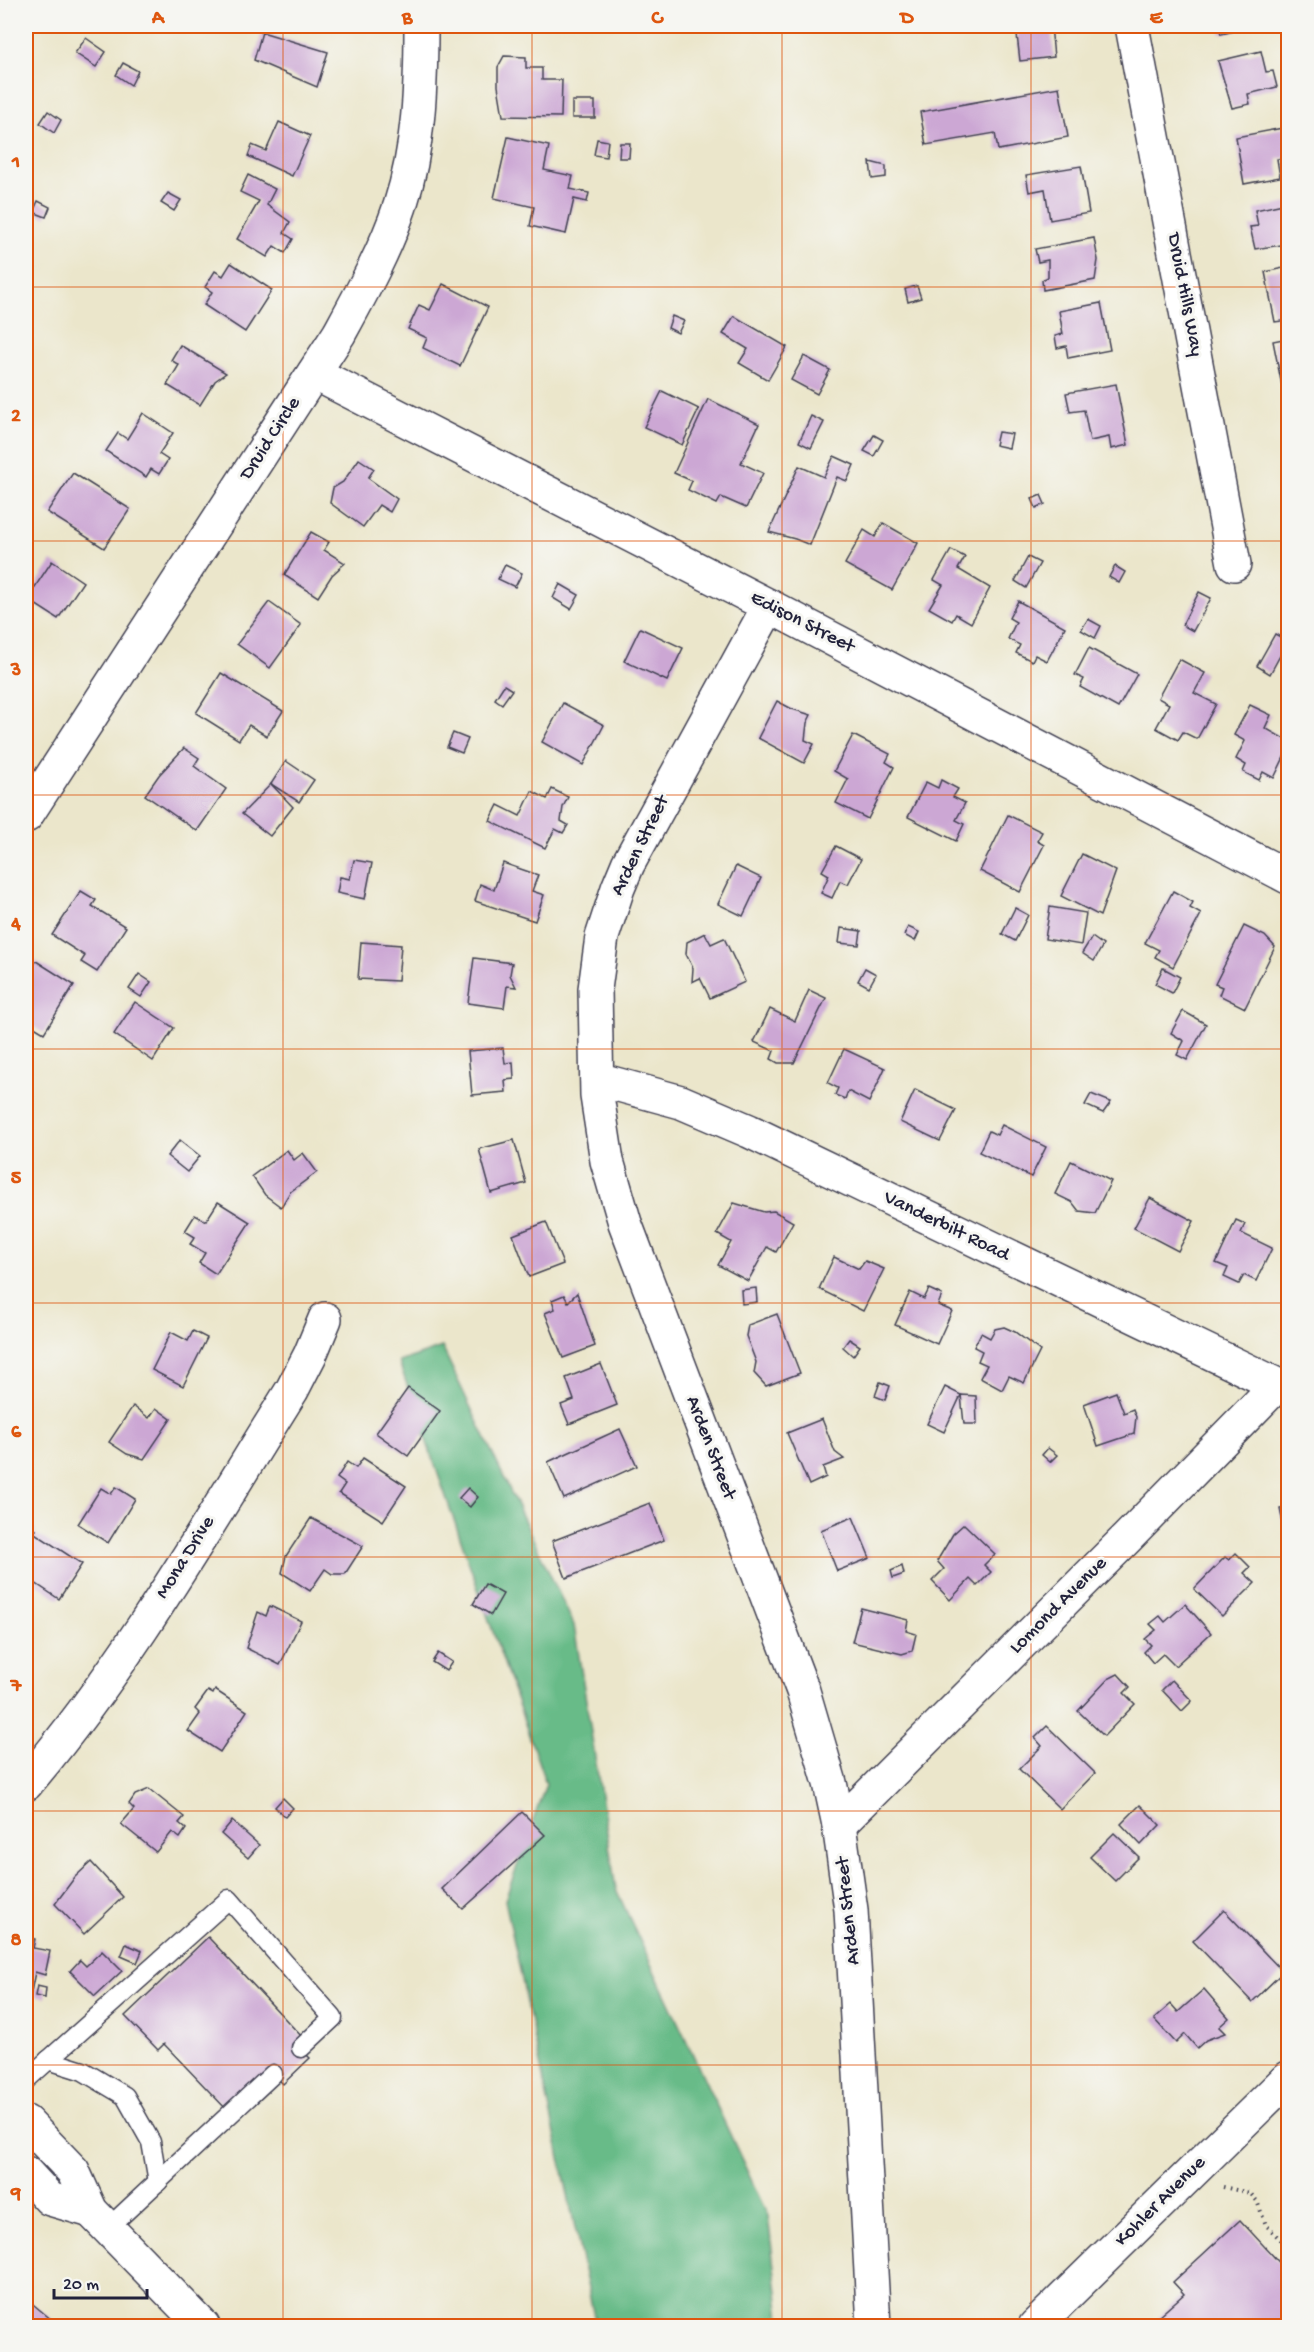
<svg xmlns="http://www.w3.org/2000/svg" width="1314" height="2352" viewBox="0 0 1314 2352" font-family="'Gochi Hand',sans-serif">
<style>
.forest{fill:#68bb88;stroke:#456e62;stroke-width:1.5}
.building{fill:#cca7d4}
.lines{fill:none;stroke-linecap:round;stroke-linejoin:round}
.service-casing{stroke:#403f51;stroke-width:21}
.minor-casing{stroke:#403f51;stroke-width:36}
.secondary-casing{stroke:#403f51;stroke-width:36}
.path{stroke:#403f51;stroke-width:4;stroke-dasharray:1.5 4.5;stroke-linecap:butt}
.service{stroke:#fff;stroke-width:18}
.minor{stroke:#fff;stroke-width:33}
.secondary{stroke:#fff;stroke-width:33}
.grid{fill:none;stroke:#de560e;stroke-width:1.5;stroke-opacity:0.55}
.labels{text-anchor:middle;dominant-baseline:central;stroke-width:6;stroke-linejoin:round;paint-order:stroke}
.street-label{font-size:20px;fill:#22223b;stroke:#f6f6f2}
.neatline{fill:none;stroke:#de560e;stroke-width:2}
.grid-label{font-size:20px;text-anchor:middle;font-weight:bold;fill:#de560e}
</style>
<rect width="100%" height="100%" fill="#f6f6f2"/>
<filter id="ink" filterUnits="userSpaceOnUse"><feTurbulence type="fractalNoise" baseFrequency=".0167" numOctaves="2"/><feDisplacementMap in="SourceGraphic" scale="12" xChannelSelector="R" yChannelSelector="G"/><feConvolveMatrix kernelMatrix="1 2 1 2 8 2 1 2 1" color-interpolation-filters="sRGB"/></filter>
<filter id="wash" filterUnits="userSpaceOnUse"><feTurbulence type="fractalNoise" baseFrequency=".008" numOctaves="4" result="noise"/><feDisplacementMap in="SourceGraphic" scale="24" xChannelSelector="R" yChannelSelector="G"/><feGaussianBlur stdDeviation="1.35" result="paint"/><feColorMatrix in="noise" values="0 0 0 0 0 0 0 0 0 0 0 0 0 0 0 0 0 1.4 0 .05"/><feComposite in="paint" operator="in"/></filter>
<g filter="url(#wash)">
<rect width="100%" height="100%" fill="#ebe6cb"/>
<polygon class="forest" points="442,1347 574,1625 616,1889 768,2216 781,2326 596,2326 505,1900 546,1784 399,1362"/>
<g id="blocks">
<g class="building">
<polygon points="891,26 902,26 903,32 892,34"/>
<polygon points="1016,26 1051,26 1054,57 1020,61"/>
<polygon points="1219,26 1256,26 1221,34"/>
<polygon points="262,32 328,52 317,87 254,60"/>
<polygon points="86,38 106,52 96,67 75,53"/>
<polygon points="1261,51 1266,72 1273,71 1277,87 1248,94 1250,104 1232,108 1218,61"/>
<polygon points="504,56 526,57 526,68 542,68 542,80 562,80 561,117 503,116 498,86 498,67"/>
<polygon points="123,63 138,71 131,85 116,75"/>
<polygon points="1059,87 1068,137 998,150 995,133 926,145 920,112"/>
<rect x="572" y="101" width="23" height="17"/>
<polygon points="48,111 61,120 54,133 40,123"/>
<polygon points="279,122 310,136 292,176 248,156 252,145 266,151"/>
<polygon points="1288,127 1288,157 1277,159 1280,177 1244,184 1236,137"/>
<polygon points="508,137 549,146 544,170 573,176 570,189 589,193 587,202 574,199 566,234 530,226 534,207 494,198"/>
<polygon points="597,139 608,141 606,157 594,155"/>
<polygon points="620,143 630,143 629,158 619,158"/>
<polygon points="870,162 886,166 886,177 872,179"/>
<polygon points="1081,166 1089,213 1050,220 1045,189 1029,192 1026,175"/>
<polygon points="248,175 275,189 267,205 290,222 284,233 293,239 285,253 274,246 267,257 237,239 259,201 240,192"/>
<polygon points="168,193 181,200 174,211 161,203"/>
<polygon points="38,201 50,207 46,217 33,212"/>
<polygon points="1288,203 1288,244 1255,249 1250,227 1258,226 1255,210"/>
<polygon points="1094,238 1098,260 1095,280 1043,290 1042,280 1048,277 1048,260 1038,262 1035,249"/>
<polygon points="231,263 272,290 245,332 204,305 212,292 205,287 215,271 223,276"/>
<polygon points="1288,267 1288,320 1275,322 1265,272"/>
<polygon points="443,284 488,307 460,366 423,348 427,338 408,329 419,305 430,310"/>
<polygon points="917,286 921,298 908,302 905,289"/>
<polygon points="1101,303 1110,350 1068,358 1066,346 1057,348 1055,336 1063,334 1059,311"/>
<polygon points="672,316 684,321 678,333 668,328"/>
<polygon points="734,316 787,347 768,380 739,363 748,349 723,334"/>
<polygon points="1288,338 1288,390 1283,391 1273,341"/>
<polygon points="180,345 226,373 215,381 200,405 167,385 179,365 171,360"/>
<polygon points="804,356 830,370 817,394 791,380"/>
<polygon points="1116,384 1128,445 1111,449 1109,437 1090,441 1084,410 1070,412 1066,393"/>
<polygon points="662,391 699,409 682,445 644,427"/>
<polygon points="708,399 759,424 741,463 763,473 746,508 721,497 717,504 688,490 692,481 674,473"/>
<polygon points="143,413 173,433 159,454 168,460 159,474 151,469 146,477 106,451 118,433 127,439"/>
<polygon points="811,416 824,422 811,448 799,442"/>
<polygon points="998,432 1012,434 1009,448 995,445"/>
<polygon points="874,435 883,440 874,456 864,451"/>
<polygon points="834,456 854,465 847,481 837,477 810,545 795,539 769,532 799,466 824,477"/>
<polygon points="359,459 374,469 368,478 397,499 390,512 379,505 363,527 330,503 333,488 343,482"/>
<polygon points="73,473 130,509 104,548 47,512"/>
<polygon points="1041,495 1045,504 1036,508 1032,499"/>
<polygon points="883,523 918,543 892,590 845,564 864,530 875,537"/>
<polygon points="311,532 329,542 324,550 345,563 332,575 318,597 284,575"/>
<polygon points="951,550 965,557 958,569 990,588 971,623 956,614 952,621 929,608 943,585 934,580"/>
<polygon points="1028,557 1040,563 1026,588 1015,581"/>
<polygon points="52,561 83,582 58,619 27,599"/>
<polygon points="505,565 522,573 515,587 498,579"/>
<polygon points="1115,566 1125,572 1119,583 1109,577"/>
<polygon points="560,584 579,595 571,609 553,598"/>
<polygon points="1199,592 1211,598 1193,631 1182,625"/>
<polygon points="1018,601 1065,627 1047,661 1035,655 1032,661 1016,653 1020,645 1008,639 1016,622 1009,618"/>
<polygon points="269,602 301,625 270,668 237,644"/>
<polygon points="1088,619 1101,626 1095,638 1081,630"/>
<polygon points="640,628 683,648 667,681 624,661"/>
<polygon points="1275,634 1288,641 1270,674 1257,666"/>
<polygon points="1089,648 1137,674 1118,708 1080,687 1084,679 1075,675"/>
<polygon points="1179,659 1205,673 1194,693 1216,704 1197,739 1183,732 1178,740 1156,728 1169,704 1158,698"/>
<polygon points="221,673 283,711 267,736 249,725 239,740 196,713"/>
<polygon points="504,685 512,690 502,704 495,699"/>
<polygon points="777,701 792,709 811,715 807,723 805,740 814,744 804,763 758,738"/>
<polygon points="563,703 604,725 583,765 542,742"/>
<polygon points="1250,705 1271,715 1265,728 1288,741 1288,749 1274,778 1263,772 1259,780 1243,772 1246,765 1236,759 1245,741 1234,735"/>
<polygon points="453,733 468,739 462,753 447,747"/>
<polygon points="853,735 890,754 886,762 894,767 868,819 836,803 848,779 834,771"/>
<polygon points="184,748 199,758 194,766 226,789 197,831 145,795 159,775"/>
<polygon points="286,761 314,780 299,802 271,784"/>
<polygon points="941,780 958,789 953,797 965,803 956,820 964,824 956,841 908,817 926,782 938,788"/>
<polygon points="271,784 293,807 270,836 242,814"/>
<polygon points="552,789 568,797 563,807 561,821 568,825 563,833 555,829 545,848 490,821 498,805 520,816 532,791 547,799"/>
<polygon points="1008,815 1042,832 1037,841 1044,845 1020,892 980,871"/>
<polygon points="836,846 861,859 848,884 840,881 832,898 821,893 829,875 822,871"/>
<polygon points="1082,854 1116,871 1100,916 1061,896"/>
<polygon points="354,860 372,863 365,899 337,893 340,877 350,879"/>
<polygon points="503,863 538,875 532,891 544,895 535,921 475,901 480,884 494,890"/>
<polygon points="736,866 761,878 743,916 718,904"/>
<polygon points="81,891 96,900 92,906 126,927 97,972 81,962 85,956 52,935"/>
<polygon points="1173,891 1193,902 1190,908 1201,914 1173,967 1155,957 1159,950 1145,943"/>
<polygon points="1050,907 1086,913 1081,945 1045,939"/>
<polygon points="1015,908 1028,915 1015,941 1002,934"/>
<polygon points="1244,926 1265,936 1275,947 1245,1008 1219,995 1222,987 1215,984"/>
<polygon points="908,927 919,932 915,941 904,935"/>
<polygon points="841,928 861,931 859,945 839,943"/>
<polygon points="705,933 711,944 724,938 745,982 710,998 700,978 692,982 693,968 686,954 687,942"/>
<polygon points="1092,937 1103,945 1094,961 1082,953"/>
<polygon points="361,942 401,945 398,981 358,979"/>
<polygon points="474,958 512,963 510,975 516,987 507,986 504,1008 468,1003"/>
<polygon points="36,961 74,985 44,1033 26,1022 26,969"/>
<polygon points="865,968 876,974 869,987 858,981"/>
<polygon points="1163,968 1180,977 1172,993 1155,984"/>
<polygon points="139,974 151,982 141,997 129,989"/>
<polygon points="809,990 826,998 794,1063 778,1063 771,1059 774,1051 754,1042 770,1009 795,1021"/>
<polygon points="135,1002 174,1028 153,1061 114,1034"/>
<polygon points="1183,1011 1206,1024 1187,1060 1177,1055 1184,1041 1171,1033"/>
<polygon points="503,1048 505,1063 513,1062 514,1079 505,1080 506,1092 472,1095 468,1051"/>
<polygon points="844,1049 885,1068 869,1102 848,1091 845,1099 835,1095 838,1088 828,1083"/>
<polygon points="915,1090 956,1110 940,1141 900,1122"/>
<polygon points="1091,1094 1111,1102 1103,1113 1085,1105"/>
<polygon points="1002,1125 1046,1147 1031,1177 979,1152 989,1131 997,1135"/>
<polygon points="180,1140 200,1156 187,1172 167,1156"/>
<polygon points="514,1140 526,1183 491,1193 479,1149"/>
<polygon points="287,1150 294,1160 303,1153 317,1172 290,1192 281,1207 265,1195 252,1176"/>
<polygon points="1071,1161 1111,1181 1095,1213 1079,1211 1072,1202 1055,1194"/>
<polygon points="1150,1198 1194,1221 1178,1251 1134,1228"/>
<polygon points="218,1202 250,1222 216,1274 199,1263 205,1253 190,1244 195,1237 185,1231 195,1215 206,1221"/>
<polygon points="734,1203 764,1212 774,1211 793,1222 776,1252 767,1247 748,1281 718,1265 731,1242 717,1234"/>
<polygon points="1236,1220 1245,1224 1241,1233 1272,1248 1256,1281 1244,1275 1239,1284 1224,1277 1228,1268 1216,1263"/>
<polygon points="546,1222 563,1264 529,1277 513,1235"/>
<polygon points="834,1257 859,1269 865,1261 884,1269 863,1311 819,1289"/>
<polygon points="756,1288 757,1302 742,1304 741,1290"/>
<polygon points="929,1289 942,1295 938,1305 952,1311 937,1344 895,1325 910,1292 924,1299"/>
<polygon points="577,1293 595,1346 563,1358 545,1313 555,1309 552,1300 564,1295 568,1302"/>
<polygon points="777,1314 800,1373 766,1386 754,1373 756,1362 746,1336 748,1325"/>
<polygon points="1004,1327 1015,1332 1040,1351 1024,1383 1009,1376 1002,1390 980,1378 987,1365 978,1361 982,1351 974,1347 981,1333 990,1338 995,1329"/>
<polygon points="193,1331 207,1338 183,1386 152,1370 171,1332 188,1341"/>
<polygon points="849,1339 860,1346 853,1356 843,1347"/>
<polygon points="601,1364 617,1405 569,1424 561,1405 574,1400 566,1378"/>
<polygon points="880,1382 890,1386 885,1400 875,1396"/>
<polygon points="945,1387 961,1395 944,1432 927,1424"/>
<polygon points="408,1388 440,1411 408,1456 376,1433"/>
<polygon points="1116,1392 1124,1413 1133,1409 1136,1417 1134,1434 1098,1446 1084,1404"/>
<polygon points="961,1395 976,1396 977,1424 964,1424"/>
<polygon points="133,1406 149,1418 156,1408 171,1419 144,1459 127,1454 109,1442"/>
<polygon points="822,1419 835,1452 844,1459 823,1467 826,1477 809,1485 787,1433"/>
<polygon points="620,1429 637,1466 564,1499 548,1462"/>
<polygon points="1048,1448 1057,1455 1050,1462 1042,1455"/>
<polygon points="363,1458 406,1486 383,1521 339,1493 345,1484 337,1478 347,1462 356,1468"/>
<polygon points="116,1487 135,1499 108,1543 78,1524 101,1488 111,1494"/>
<polygon points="468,1488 478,1497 470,1507 459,1498"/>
<polygon points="650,1503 664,1540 566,1578 552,1541"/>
<polygon points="1288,1507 1288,1546 1280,1509"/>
<polygon points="853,1517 870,1558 837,1571 821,1530"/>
<polygon points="311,1518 363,1546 345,1574 332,1574 325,1569 310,1591 282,1573 286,1556"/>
<polygon points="26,1523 36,1530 33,1532 82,1564 59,1599 26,1577"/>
<polygon points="964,1524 995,1554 984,1565 991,1572 977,1586 970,1579 950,1600 932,1581 944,1569 937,1561 953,1534"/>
<polygon points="1236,1553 1250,1567 1244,1573 1255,1583 1222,1616 1194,1589 1225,1557 1229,1560"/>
<polygon points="902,1566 904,1574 893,1578 891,1571"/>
<polygon points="485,1584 503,1594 491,1615 473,1604"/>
<polygon points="1185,1604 1211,1633 1175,1666 1163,1654 1153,1663 1144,1652 1151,1645 1145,1639 1156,1630 1150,1624 1160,1616 1165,1622"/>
<polygon points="270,1606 301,1621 280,1665 246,1648 258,1612 266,1616"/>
<polygon points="861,1608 908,1620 906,1631 916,1634 912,1651 902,1654 852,1642"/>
<polygon points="438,1653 452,1662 446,1671 432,1662"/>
<polygon points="1118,1674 1130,1687 1124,1693 1135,1704 1104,1736 1078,1711 1108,1679"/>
<polygon points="1172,1680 1192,1701 1182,1711 1162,1690"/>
<polygon points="215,1690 247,1711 220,1752 188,1731 200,1714 195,1709 208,1691 213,1694"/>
<polygon points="1047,1726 1095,1773 1060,1809 1019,1769 1042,1746 1035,1738"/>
<polygon points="149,1789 184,1817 179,1823 186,1829 180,1838 172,1832 156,1852 121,1824 134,1809 129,1804 135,1795"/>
<polygon points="283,1798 293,1808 285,1817 275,1807"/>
<polygon points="1140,1805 1160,1825 1141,1845 1121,1824"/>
<polygon points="522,1812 545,1835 463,1909 442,1889"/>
<polygon points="232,1821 259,1845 248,1858 221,1834"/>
<polygon points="1114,1833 1139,1857 1115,1881 1090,1857"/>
<polygon points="91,1862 123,1897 84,1934 55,1904 75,1877"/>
<polygon points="1224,1910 1283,1972 1252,2002 1193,1941"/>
<polygon points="26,1937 35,1939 33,1948 50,1951 45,1975 35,1972 30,1997 26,1996"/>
<polygon points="208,1937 304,2039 297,2046 310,2058 283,2084 271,2071 228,2111 164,2044 158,2050 125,2016"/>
<polygon points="126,1944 142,1951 137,1963 121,1956"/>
<polygon points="102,1951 122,1971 95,1996 70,1971 80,1960 86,1966"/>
<polygon points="37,1986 46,1988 45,1998 35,1996"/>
<polygon points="1204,1989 1229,2018 1219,2027 1225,2033 1206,2040 1197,2048 1185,2034 1176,2043 1154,2019 1171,2004 1178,2012"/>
<polygon points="1240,2220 1288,2272 1288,2326 1148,2326 1184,2294 1173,2282"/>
<polygon points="28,2300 59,2326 26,2326 26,2303"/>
</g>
</g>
</g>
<g filter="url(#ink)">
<use href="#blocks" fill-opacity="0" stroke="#403f51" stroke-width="1.5"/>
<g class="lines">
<defs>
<g id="service">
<polyline points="48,2060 83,2071 125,2096 151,2142 158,2182"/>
<polyline points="26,2080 229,1899 333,2018 301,2048"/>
<polyline points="108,2228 273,2074"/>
</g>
<g id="minor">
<polyline points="1132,26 1234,564"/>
<polyline points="314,373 769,606 1288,877"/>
<polyline points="769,606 628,864 618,888 602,937 595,989 597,1096 607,1161 625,1223 803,1691 830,1783 839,1825 851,1910 874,2326"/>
<path d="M26 816 339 334C362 292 385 251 400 206 419 148 421 86 421 26"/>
<polyline points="597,1079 681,1102 749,1131 1288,1390"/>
<path d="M26 1784C128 1664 208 1524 292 1390L310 1355 325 1319"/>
<polyline points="839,1825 1127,1538 1277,1385"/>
<polyline points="1035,2326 1288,2078"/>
</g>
<g id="secondary">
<polyline points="26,2122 73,2171 91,2211 203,2326"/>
<polyline points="26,2173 50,2199 91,2211"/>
</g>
</defs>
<use href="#service" class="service-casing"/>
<use href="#minor" class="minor-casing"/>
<use href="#secondary" class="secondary-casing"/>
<polyline class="path" points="1223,2187 1250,2193 1257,2201 1266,2225 1288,2247"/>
<use href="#service" class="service"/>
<use href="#minor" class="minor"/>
<use href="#secondary" class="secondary"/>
</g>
</g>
<path class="grid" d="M283 26V2326M532 26V2326M782 26V2326M1031 26V2326M26 287H1288M26 541H1288M26 795H1288M26 1049H1288M26 1303H1288M26 1557H1288M26 1811H1288M26 2065H1288"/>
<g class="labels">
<g class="street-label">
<text transform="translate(1184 295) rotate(79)">Druid Hills Way</text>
<text transform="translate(271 439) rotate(-57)">Druid Circle</text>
<text transform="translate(802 623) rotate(27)">Edison Street</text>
<text transform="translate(641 846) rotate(-64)">Arden Street</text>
<text transform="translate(946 1227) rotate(26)">Vanderbilt Road</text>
<text transform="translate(710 1448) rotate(69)">Arden Street</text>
<text transform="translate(186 1558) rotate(-58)">Mona Drive</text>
<text transform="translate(1059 1606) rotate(-45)">Lomond Avenue</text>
<text transform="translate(849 1911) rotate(-96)">Arden Street</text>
<text transform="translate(1161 2202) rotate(-45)">Kohler Avenue</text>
</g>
</g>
<rect width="1314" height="2352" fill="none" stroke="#f6f6f2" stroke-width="66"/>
<path d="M54 2289v9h93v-9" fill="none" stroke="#22223b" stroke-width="3"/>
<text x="63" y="2289" font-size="18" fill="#22223b" stroke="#f6f6f2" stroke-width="4.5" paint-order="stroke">20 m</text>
<rect x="33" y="33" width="1248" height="2286" class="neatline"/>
<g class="grid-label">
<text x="158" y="23">A</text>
<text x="407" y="23">B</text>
<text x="657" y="23">C</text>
<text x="907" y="23">D</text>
<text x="1156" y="23">E</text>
<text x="16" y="167">1</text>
<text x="16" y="421">2</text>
<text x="16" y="675">3</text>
<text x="16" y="929">4</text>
<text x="16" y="1183">5</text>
<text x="16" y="1437">6</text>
<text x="16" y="1691">7</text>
<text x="16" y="1945">8</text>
<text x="16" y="2199">9</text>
</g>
</svg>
